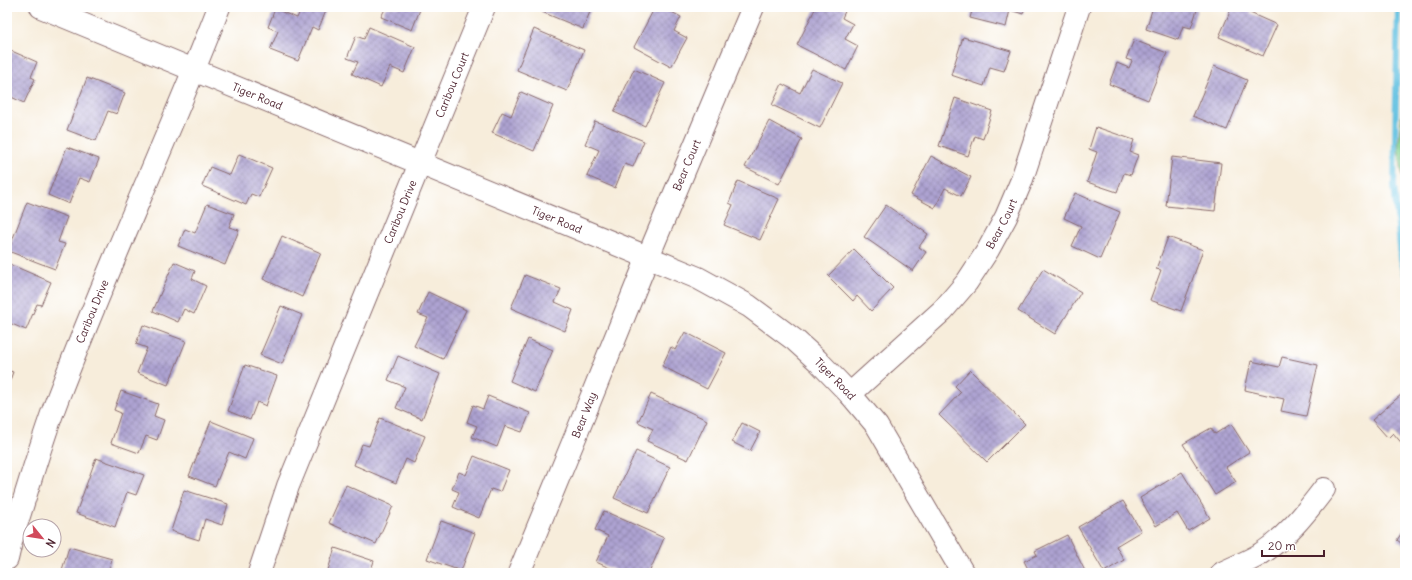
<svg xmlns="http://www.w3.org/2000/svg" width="1412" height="580" viewBox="0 0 1412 580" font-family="Delius,sans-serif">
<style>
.wetland{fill:url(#wetland-marsh);stroke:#68795e}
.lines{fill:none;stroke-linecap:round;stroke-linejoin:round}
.stream{stroke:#62c1e1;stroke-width:6}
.building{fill:url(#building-cross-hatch)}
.minor-casing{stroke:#876769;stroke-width:24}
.minor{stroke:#fff;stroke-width:22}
.labels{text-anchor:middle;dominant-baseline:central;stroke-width:3;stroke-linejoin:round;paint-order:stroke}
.street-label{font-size:11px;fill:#4a1f2b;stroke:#fff}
</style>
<defs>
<pattern id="wetland-marsh" width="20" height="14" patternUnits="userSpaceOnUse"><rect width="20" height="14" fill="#85d391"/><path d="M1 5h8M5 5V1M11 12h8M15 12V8" fill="none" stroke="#74b57d"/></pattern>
<pattern id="building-cross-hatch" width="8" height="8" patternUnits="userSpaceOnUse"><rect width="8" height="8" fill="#ada3d2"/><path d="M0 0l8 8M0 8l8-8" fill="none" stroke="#8f84ab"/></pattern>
</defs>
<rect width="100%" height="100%" fill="#fff"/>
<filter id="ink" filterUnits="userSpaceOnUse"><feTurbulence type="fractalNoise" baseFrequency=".025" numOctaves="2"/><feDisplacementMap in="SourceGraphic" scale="8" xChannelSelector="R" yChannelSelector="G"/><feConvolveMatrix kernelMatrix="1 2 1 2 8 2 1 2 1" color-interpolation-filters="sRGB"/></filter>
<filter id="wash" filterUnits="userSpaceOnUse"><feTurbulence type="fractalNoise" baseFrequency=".012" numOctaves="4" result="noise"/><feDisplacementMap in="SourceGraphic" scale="16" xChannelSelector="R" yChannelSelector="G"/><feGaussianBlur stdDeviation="0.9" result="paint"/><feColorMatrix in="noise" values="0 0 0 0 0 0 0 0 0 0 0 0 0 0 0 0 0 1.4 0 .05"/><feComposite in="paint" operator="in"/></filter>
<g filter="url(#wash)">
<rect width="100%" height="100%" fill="#f7eddb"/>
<polygon class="wetland" points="1405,84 1405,190 1398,148"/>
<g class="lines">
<polyline class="stream" points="1398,7 1394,185 1401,259 1405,274"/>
</g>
<g id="blocks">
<g class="building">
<polygon points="302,7 316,7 326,11 318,30 312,27 298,61 270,50 278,31 268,27 275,9 297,18"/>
<polygon points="386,7 421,7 412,30 381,17"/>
<polygon points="544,7 592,7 583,29 542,12"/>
<polygon points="655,7 662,7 681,17 674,31 687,38 671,67 634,47"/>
<polygon points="816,7 842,7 846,9 842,18 853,24 845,39 858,46 846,70 797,45"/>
<polygon points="973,7 1025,7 1023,14 1010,10 1006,27 970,18"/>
<polygon points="1153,7 1198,7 1191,28 1183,26 1178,40 1146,29"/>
<polygon points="1232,7 1248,7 1252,9 1250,13 1277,25 1263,56 1219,37"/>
<polygon points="369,27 415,47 404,73 390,67 381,87 352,74 358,62 347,58 356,36 364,39"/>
<polygon points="534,29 584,50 567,91 517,70"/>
<polygon points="963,37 1011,51 1004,71 990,67 984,86 951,75"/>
<polygon points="1134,40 1167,53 1148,100 1109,84 1117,63 1129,68 1132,61 1126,59"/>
<polygon points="7,49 37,62 31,77 35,79 24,103 7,95"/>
<polygon points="1214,66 1247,80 1227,130 1193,116"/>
<polygon points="634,69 665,83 645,126 614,112"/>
<polygon points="812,69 842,83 820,128 772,105 782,84 800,93"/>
<polygon points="87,78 125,93 117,114 108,111 96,141 67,130"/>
<polygon points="521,92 553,106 534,151 492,133 502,112 511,116"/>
<polygon points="955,98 992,111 983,139 975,136 968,156 939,146"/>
<polygon points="595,121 644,141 633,167 625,164 615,188 587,176 599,150 585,144"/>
<polygon points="769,121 802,139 779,184 745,167"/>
<polygon points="1096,127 1134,140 1130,152 1138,155 1131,175 1124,173 1117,192 1087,182 1097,152 1089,149"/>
<polygon points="67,147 99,159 90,182 79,178 69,204 48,195"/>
<polygon points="239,154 272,168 259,197 251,194 246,205 202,186 210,167 230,175"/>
<polygon points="931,156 971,177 961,196 945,188 935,208 911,195"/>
<polygon points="1172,157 1221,163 1215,211 1166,206"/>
<polygon points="738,181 779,199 760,240 724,225 733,205 729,203"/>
<polygon points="1075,193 1120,212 1100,259 1072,246 1081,226 1064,218"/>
<polygon points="27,202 67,217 58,242 65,244 55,269 8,251"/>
<polygon points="207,204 234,214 229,227 239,230 225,265 178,246 185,229 195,233"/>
<polygon points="886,205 928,234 919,247 926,252 913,271 864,237"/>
<polygon points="282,236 321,253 302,297 263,279"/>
<polygon points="1168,237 1203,250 1181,311 1150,300 1161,270 1156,269"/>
<polygon points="854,249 893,288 871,311 857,296 853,301 828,276"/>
<polygon points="174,262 195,271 192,279 206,286 194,314 184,309 178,322 153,311"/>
<polygon points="7,263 51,282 41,305 37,304 26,330 7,322"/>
<polygon points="1043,269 1081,292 1055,334 1018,311"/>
<polygon points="525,275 561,289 555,302 573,310 565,331 511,308"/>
<polygon points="428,292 466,310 443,359 414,346 428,318 418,314"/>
<polygon points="281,306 302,315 282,364 260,355"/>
<polygon points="143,325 186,341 168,385 137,373 147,348 136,344"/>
<polygon points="685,332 726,353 707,389 662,366 671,347 675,350"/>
<polygon points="528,339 553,350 535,392 510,381"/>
<polygon points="398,356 440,374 422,419 396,408 405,387 388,380"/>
<polygon points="1282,357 1318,365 1306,416 1281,411 1284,399 1245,390 1251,361 1279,367"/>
<polygon points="245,365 277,376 266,406 257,402 250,420 228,411"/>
<polygon points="7,370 13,372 7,388"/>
<polygon points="970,370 1025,424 987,462 939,415 961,392 955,386"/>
<polygon points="121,391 158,404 154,416 164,420 157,440 146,436 139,453 111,443 121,413 114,410"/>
<polygon points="651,394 707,420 688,460 647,441 653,429 638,422"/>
<polygon points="1402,394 1405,397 1405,447 1393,433 1388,438 1372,420"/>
<polygon points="488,396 530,413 522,432 505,426 497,447 472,437 477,426 467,422 473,405 483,409"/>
<polygon points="380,418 425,436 414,463 406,459 396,483 354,465 362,444 369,446"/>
<polygon points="211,421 253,438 245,459 229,452 215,486 189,476"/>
<polygon points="742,423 760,432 750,451 732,442"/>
<polygon points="1231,424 1249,452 1226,467 1236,482 1215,495 1183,444 1211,428 1215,434"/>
<polygon points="636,451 670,467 648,513 614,498"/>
<polygon points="474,456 509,470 500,492 491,489 479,518 453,507 459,492 452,489 459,472 466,475"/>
<polygon points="96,458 144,475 136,495 127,492 115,527 76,513"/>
<polygon points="1182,472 1210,518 1188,531 1177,513 1156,526 1140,498"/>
<polygon points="346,485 393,506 376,544 329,523"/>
<polygon points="184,490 228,504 222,525 205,519 199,540 171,531"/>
<polygon points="1123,501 1141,531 1116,546 1124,560 1104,572 1078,527"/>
<polygon points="604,511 664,538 649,573 621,573 596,562 608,536 595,530"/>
<polygon points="441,521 475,533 461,571 427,559"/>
<polygon points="1405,528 1405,546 1397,540"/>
<polygon points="1067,535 1086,573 1030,573 1024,561 1037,555 1035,551"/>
<polygon points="69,547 112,559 108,573 57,573 58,570 62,570"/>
<polygon points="335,548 374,561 370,573 327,573"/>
</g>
</g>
</g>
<g filter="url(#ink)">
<use href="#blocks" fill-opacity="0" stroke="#876769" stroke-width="1"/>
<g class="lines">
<defs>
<g id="minor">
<path id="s1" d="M41 7 698 278 749 306 796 341 818 361 850 394 877 426 963 573"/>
<path id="s2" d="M850 394 943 310 967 282 988 250 1006 217 1021 182 1079 7"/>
<path id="s3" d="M7 559 12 538C27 492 40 445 57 400 107 268 168 139 219 7"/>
<path id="s4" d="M259 573 288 486 484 7"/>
<path id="s5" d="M519 573 576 435 648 257 753 7"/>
<path d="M1222 573C1234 567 1247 562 1259 555 1286 538 1305 514 1324 489"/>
</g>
</defs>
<use href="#minor" class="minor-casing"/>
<use href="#minor" class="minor"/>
</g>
</g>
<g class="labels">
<g class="street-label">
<text stroke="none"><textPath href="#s4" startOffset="525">Caribou Court</textPath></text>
<text stroke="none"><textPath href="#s1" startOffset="234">Tiger Road</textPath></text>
<text stroke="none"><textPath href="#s5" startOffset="441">Bear Court</textPath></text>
<text stroke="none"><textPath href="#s4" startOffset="388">Caribou Drive</textPath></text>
<text stroke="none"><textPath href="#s1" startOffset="558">Tiger Road</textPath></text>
<text stroke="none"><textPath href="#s2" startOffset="230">Bear Court</textPath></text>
<text stroke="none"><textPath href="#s3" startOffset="262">Caribou Drive</textPath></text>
<text stroke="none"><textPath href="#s1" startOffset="882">Tiger Road</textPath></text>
<text stroke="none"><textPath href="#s5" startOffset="171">Bear Way</textPath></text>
</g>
</g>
<rect width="1412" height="580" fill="none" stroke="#fff" stroke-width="24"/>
<g transform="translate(42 538) rotate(120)"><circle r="19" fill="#ffffff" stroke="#b7a5aa"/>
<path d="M0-3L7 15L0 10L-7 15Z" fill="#d1495b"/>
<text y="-6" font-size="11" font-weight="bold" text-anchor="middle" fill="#4a1f2b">N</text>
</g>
<path d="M1262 550v6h62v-6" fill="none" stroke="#4a1f2b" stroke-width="2"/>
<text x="1268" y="550" font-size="12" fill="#4a1f2b" stroke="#ffffff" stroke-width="3" paint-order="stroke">20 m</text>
</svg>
